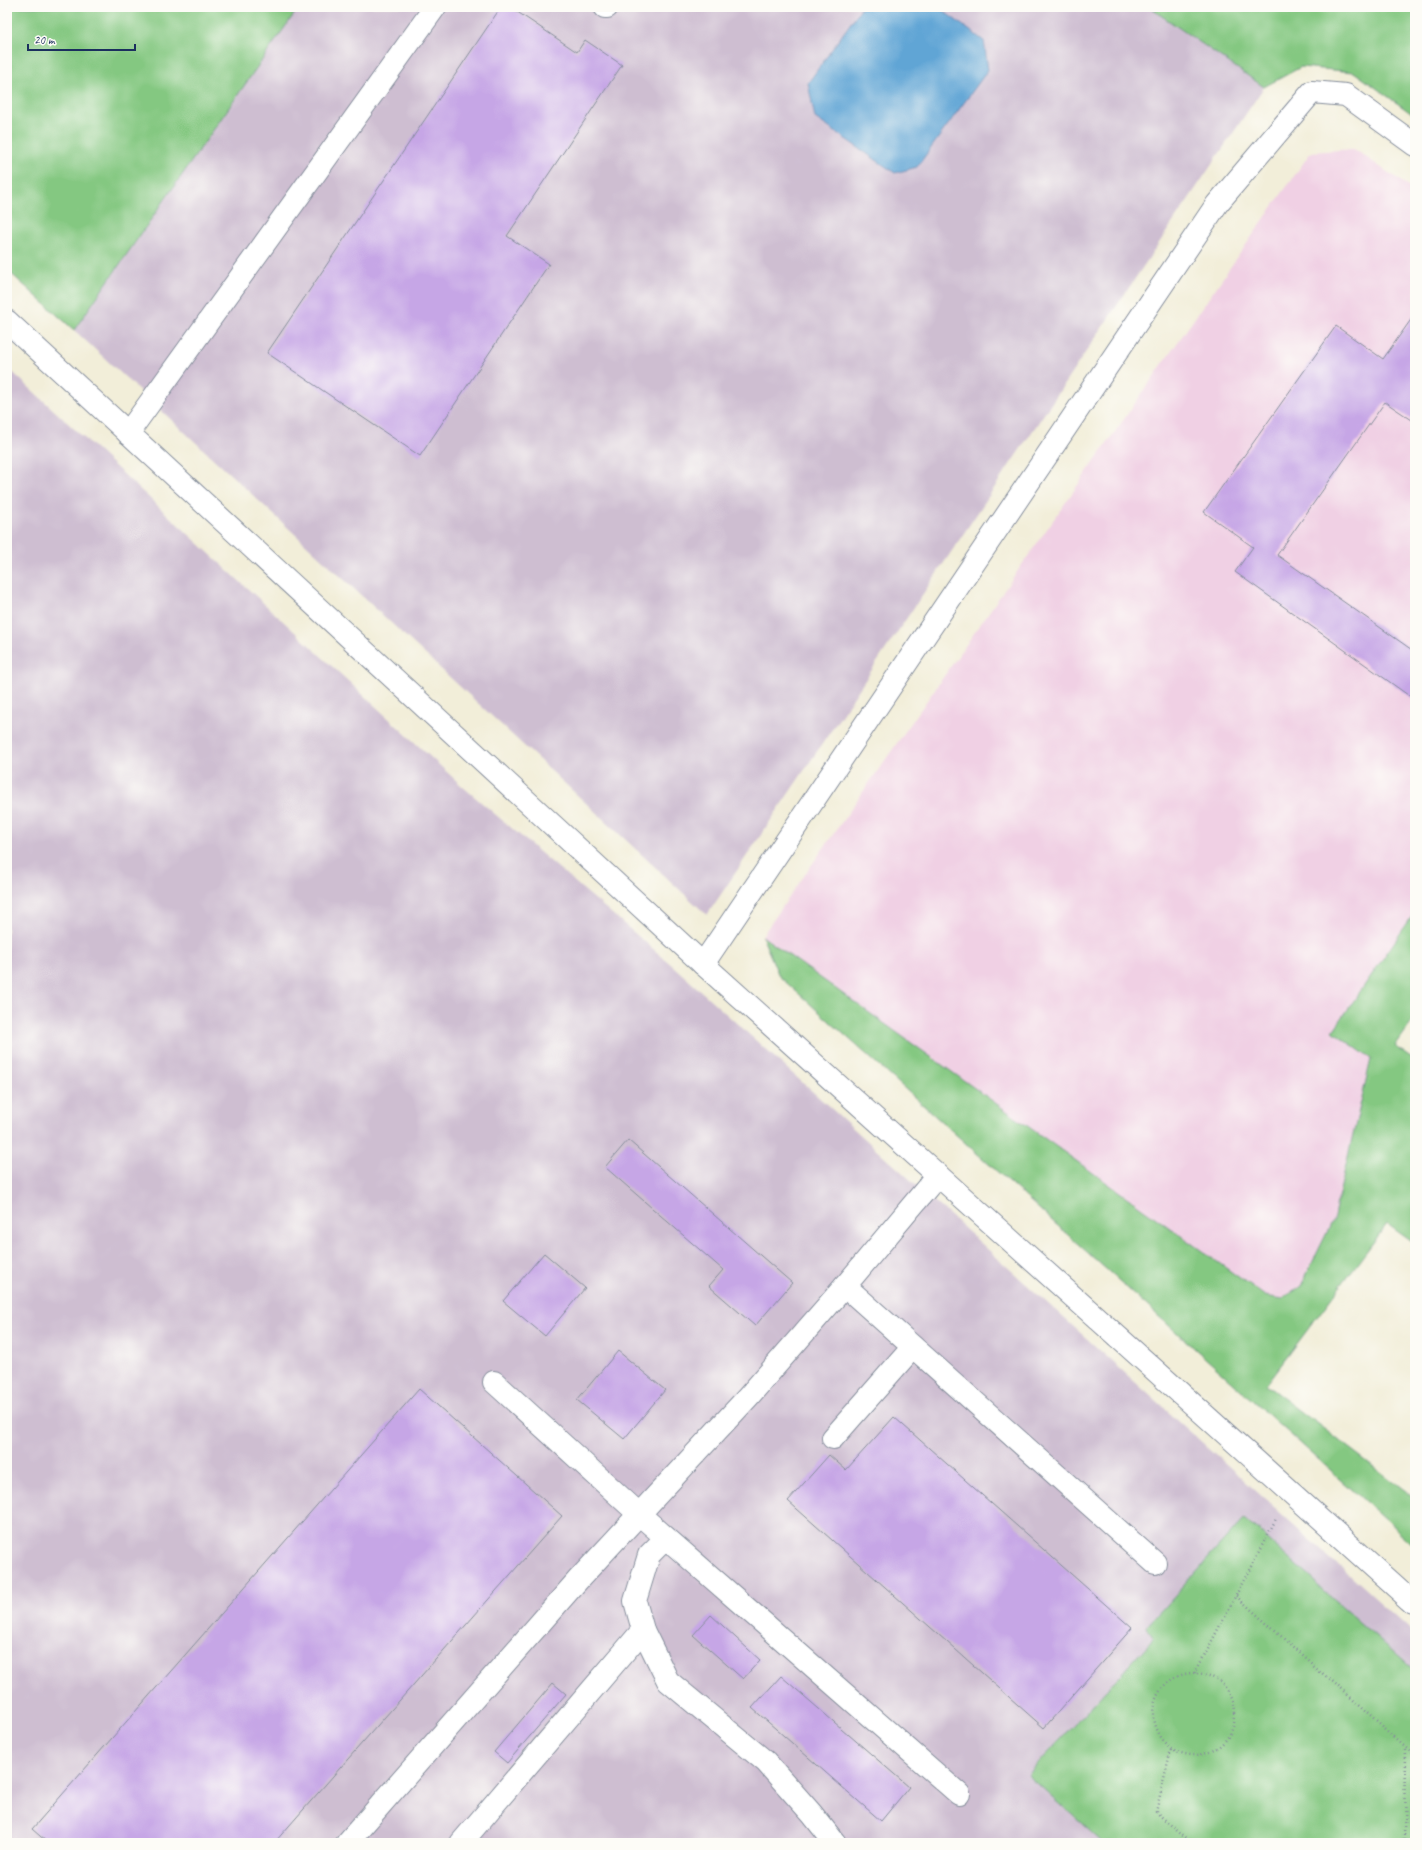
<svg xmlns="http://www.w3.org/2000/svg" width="1422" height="1850" viewBox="0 0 1422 1850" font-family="Caveat,sans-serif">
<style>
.built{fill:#f0d0e4}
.industrial{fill:#cebed1}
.green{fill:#84c881;stroke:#507c70}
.water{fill:#60a5d5;stroke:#3e6a9a}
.building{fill:#c6a6e6}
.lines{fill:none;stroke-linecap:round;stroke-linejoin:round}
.minor-casing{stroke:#868e9c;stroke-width:24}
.path{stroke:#868e9c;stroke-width:2.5;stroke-dasharray:1 3;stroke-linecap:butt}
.minor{stroke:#fff;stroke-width:22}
</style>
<rect width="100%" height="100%" fill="#fdfcf7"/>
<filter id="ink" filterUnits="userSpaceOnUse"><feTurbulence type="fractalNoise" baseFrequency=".025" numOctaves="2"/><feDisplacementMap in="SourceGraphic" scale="8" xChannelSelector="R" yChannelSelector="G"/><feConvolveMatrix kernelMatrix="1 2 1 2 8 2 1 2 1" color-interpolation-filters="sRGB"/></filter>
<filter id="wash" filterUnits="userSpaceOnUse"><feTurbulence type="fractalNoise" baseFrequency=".012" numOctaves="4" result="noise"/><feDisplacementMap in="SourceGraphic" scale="16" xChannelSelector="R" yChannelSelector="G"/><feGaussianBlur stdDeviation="0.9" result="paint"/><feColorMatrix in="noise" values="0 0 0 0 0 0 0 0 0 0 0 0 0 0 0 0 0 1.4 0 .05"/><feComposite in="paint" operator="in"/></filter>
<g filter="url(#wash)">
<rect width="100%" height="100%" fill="#f2eed9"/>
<polygon class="built" points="1354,149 1415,191 1415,911 1333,1031 1372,1058 1333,1220 1301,1286 1283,1299 1265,1296 762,936 1311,152"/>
<g class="industrial">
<polygon points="299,7 1149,7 1264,87 707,915 74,330"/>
<polygon points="7,367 462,786 673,966 1415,1634 1415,1843 7,1843"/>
</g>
<g class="green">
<polygon points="7,7 299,7 74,330 7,270"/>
<polygon points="1149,7 1415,7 1415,116 1354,72 1301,67 1264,87"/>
<polygon points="1415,912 1415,1018 1395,1046 1415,1060 1415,1244 1387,1224 1266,1385 1415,1498 1415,1546 779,976 762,936 1265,1296 1283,1299 1301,1286 1333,1220 1371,1059 1333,1031"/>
<polygon points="1244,1519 1415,1671 1415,1843 1103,1843 1028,1775 1154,1638 1146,1627"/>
</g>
<polygon class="water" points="862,7 938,7 984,41 988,70 917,167 895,173 815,118 808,83"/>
<g id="blocks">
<g class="building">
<polygon points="501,7 510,7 577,52 585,40 622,65 507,236 549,264 420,456 267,353"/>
<polygon points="1415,314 1415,422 1385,402 1277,555 1415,652 1415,700 1235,572 1253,547 1204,512 1336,326 1383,359"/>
<polygon points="628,1140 792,1283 755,1326 709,1286 723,1270 605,1167"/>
<polygon points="544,1253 585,1288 545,1336 503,1301"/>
<polygon points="618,1351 665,1390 624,1439 577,1400"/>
<polygon points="419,1389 562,1516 274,1843 48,1843 32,1829"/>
<polygon points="894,1417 1132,1628 1044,1728 788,1501 829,1455 846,1470"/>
<polygon points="711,1615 760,1660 743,1679 693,1635"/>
<polygon points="781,1676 909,1787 881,1821 752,1708"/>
<polygon points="553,1683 566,1694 507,1763 494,1752"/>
</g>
</g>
</g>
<g filter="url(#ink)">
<use href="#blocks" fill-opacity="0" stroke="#868e9c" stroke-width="1"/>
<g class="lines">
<defs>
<g id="minor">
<polyline points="605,7 607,7"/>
<polyline points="7,321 703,964 1415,1604"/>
<polyline points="128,433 435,7"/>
<polyline points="703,964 1217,204 1312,92 1346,95 1415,145"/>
<polyline points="938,1175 845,1286 1155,1563"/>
<polyline points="494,1382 639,1514 959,1794"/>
<polyline points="833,1438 913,1347"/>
<polyline points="666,1538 649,1555 635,1601 643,1630 668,1681 766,1762 812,1814 835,1843"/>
<polyline points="347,1843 578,1580 748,1397 845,1286"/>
<polyline points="461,1843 643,1630"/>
</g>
</defs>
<use href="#minor" class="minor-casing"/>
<g class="path">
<polyline points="1236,1596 1415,1756"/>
<circle cx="1194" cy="1714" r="41"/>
<polyline points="1195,1673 1276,1519"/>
<polyline points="1171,1749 1156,1812 1191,1843"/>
<polyline points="1404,1843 1405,1747"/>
</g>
<use href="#minor" class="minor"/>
</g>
</g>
<rect width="1422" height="1850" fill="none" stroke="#fdfcf7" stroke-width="24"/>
<path d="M28 44v6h107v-6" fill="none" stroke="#1b2f5e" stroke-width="2"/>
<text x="34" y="44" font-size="12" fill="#1b2f5e" stroke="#fdfcf7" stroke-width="3" paint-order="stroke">20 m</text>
</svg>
